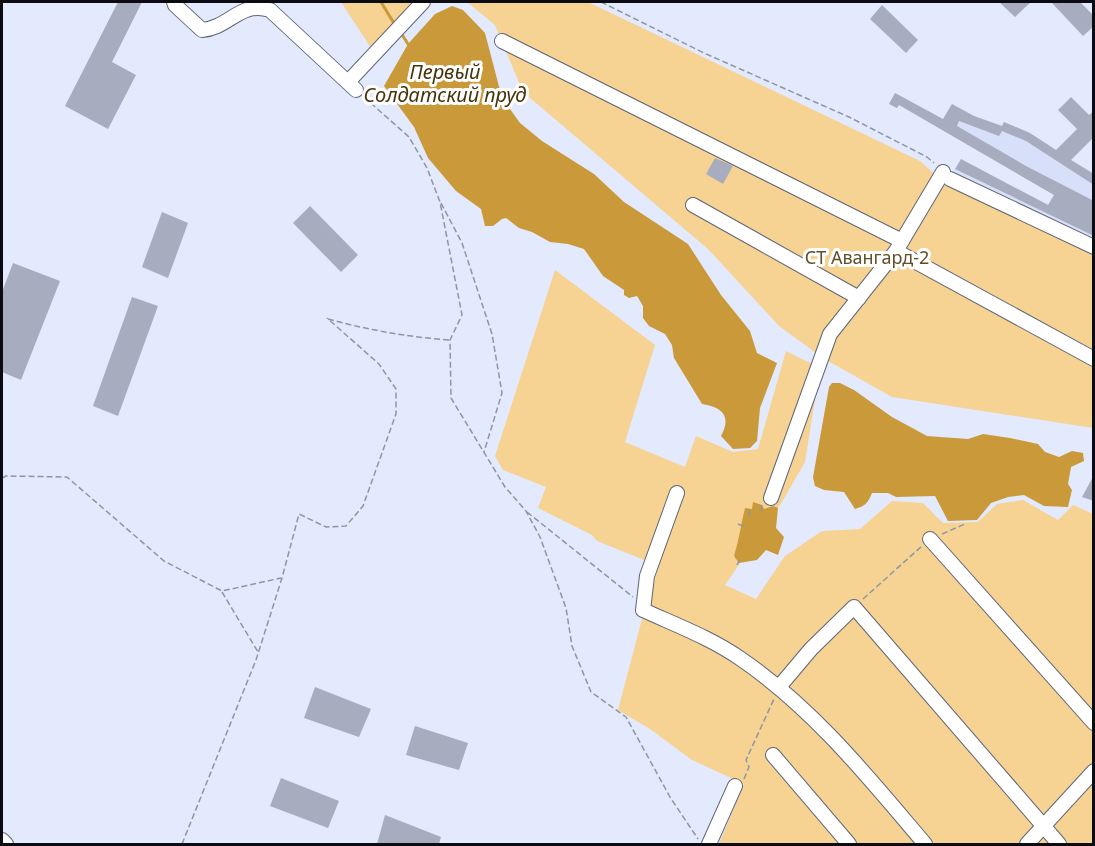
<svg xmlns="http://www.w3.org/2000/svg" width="1095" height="846" viewBox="0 0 1095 846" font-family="'Noto Sans',sans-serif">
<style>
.built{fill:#d7dff9}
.green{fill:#f6d293}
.water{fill:#ca993a}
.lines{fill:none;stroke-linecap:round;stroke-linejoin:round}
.stream{stroke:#ca993a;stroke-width:3}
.building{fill:#a7adbf}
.minor-casing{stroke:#5f6575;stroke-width:16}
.path{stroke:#9095a3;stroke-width:1.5;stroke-dasharray:6 3;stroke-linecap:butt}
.minor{stroke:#fff;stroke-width:14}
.labels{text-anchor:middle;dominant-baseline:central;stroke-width:6;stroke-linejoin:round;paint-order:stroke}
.park-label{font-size:18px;fill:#634e28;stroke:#fff}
.water-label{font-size:20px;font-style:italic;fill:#47330a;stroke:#fff}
</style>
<rect width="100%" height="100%" fill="#e3eafd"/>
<g class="built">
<polygon points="895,93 943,119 952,104 974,116 1002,126 1004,122 1030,133 1093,174 1093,212 1021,176 899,105 897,108 889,104"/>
<polygon points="955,169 1035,198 1093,225 1093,245 952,174"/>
</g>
<g class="green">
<polygon points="341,2 419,2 373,51"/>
<polygon points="467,2 588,2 920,161 946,184 1093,254 1093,428 892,397 823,358 779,326 708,249 523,92 495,25"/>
<polygon points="555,270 655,345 625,442 685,467 696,436 733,452 758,449 786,351 820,368 805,462 782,502 725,585 756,599 785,556 822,531 860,529 892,501 923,503 943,523 978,522 997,504 1023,500 1058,520 1073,505 1093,514 1093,844 719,844 744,784 692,760 650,729 618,710 643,615 659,566 597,541 592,535 538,508 546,487 503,470 495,456"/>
</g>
<g class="water">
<path d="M452 6 463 10 485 33 502 98 520 123 542 141 594 174 624 202 688 244 721 295 750 331 757 353 777 363 760 408 757 441 750 448 733 449 721 436C732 416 722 407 702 404L674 358 672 345 665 334 649 326 643 318V306L637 296 629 298 624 295V290L603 276 584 249 568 244 550 242 532 232 519 228 506 218 502 219 493 226H485L481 209 456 191 428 158 414 127 384 86 408 44 435 14Z"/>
<path d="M832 383H840L854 390 892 417 927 436 968 439 983 434 1010 438 1038 444 1045 452 1059 457 1072 451 1083 453 1084 461 1071 467 1068 484 1072 490 1068 507 1044 506 1024 495 1008 497 991 503 977 520 948 521 935 496 896 497 888 493H872C868 503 865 506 855 509L844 492 824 490 815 486 813 477 829 387Z"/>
<path d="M753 502 762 505 764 509 773 506 778 508 776 528 784 537 778 555 766 550 757 560 739 563 734 556C739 540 741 524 745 508L752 509Z"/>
</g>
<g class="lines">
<g class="stream">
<polyline points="381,2 395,25"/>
<polyline points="401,33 408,44"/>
</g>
</g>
<g class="building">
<polygon points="118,2 142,2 112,62 136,75 108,129 65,106"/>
<polygon points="999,2 1031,2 1015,17"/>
<polygon points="1051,2 1080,2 1094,16 1094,26 1083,36"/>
<polygon points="882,5 918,40 906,53 870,19"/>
<polygon points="895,93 943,119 952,104 974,116 1002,126 1004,122 1030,133 1056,150 1077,129 1058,110 1071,97 1089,115 1094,111 1094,137 1071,160 1094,174 1094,185 1026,141 1002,131 999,136 959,121 957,126 1026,166 1094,201 1094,236 955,169 961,159 1048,205 1054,195 899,105 897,108 889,104"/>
<polygon points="715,158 733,166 723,184 706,174"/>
<polygon points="310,206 358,255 341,272 293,223"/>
<polygon points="162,212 188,223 168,278 142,267"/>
<polygon points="13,263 60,281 21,380 2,372 2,292"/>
<polygon points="132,297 158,306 118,416 93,406"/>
<polygon points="1094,475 1094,501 1082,497"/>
<polygon points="315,687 371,709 359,737 304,718"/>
<polygon points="415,726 468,743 459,770 406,755"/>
<polygon points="281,778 339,801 328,828 270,806"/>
<polygon points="385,815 441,837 439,844 377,844"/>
</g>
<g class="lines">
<defs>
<g id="minor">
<path d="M174 2 175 5 202 30C229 28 241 0 270 10L356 90"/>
<polyline points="502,41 902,241"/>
<polyline points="348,82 423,2"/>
<polyline points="950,179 1094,247"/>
<polyline points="693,205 859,298"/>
<polyline points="896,251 1094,359"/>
<path d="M677 493 647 576 643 610C676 625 711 638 741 659 814 709 869 778 925 844"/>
<polyline points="771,498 830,334 896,251 943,172"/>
<polyline points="930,539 1094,723"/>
<polyline points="779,687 811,649 854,607 1059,844"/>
<polyline points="773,755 849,844"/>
<polyline points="2,840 6,844"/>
<polyline points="709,844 735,786"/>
<polyline points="1027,844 1094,771"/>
</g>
</defs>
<use href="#minor" class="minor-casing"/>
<g class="path">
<polyline points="601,2 704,53 849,117 927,157 934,163"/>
<polyline points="364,97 409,137 427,168 440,202 462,315 450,340 451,398 505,487 526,511 540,537 566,608 572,646 591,692 626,717 670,797 698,839"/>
<polyline points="441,203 462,243 492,334 502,393 484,452"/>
<path d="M328 319C368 330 408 337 450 340"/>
<polyline points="2,478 6,476 67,477 164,561 222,591 281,578"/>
<polyline points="761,511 762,505"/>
<polyline points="527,512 633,597"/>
<polyline points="749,516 750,508"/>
<polyline points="738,524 747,528"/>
<polyline points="942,534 965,524"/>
<polyline points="737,565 741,557"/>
<polyline points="222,592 258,652"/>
<polyline points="863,599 922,546"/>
<polyline points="744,779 749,767 746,760 774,699"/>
<polyline points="182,844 256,660 282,578 299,514 326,527 346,526 363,506 396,414 396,389 379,364 327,318"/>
</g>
<use href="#minor" class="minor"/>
</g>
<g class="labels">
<g class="park-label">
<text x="867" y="257">СТ Авангард-2</text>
</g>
<g class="water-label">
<text x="445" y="71">Первый<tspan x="445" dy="23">Солдатский пруд</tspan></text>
</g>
</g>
<rect width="1095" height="846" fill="none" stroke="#0a0c12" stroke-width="6"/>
</svg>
